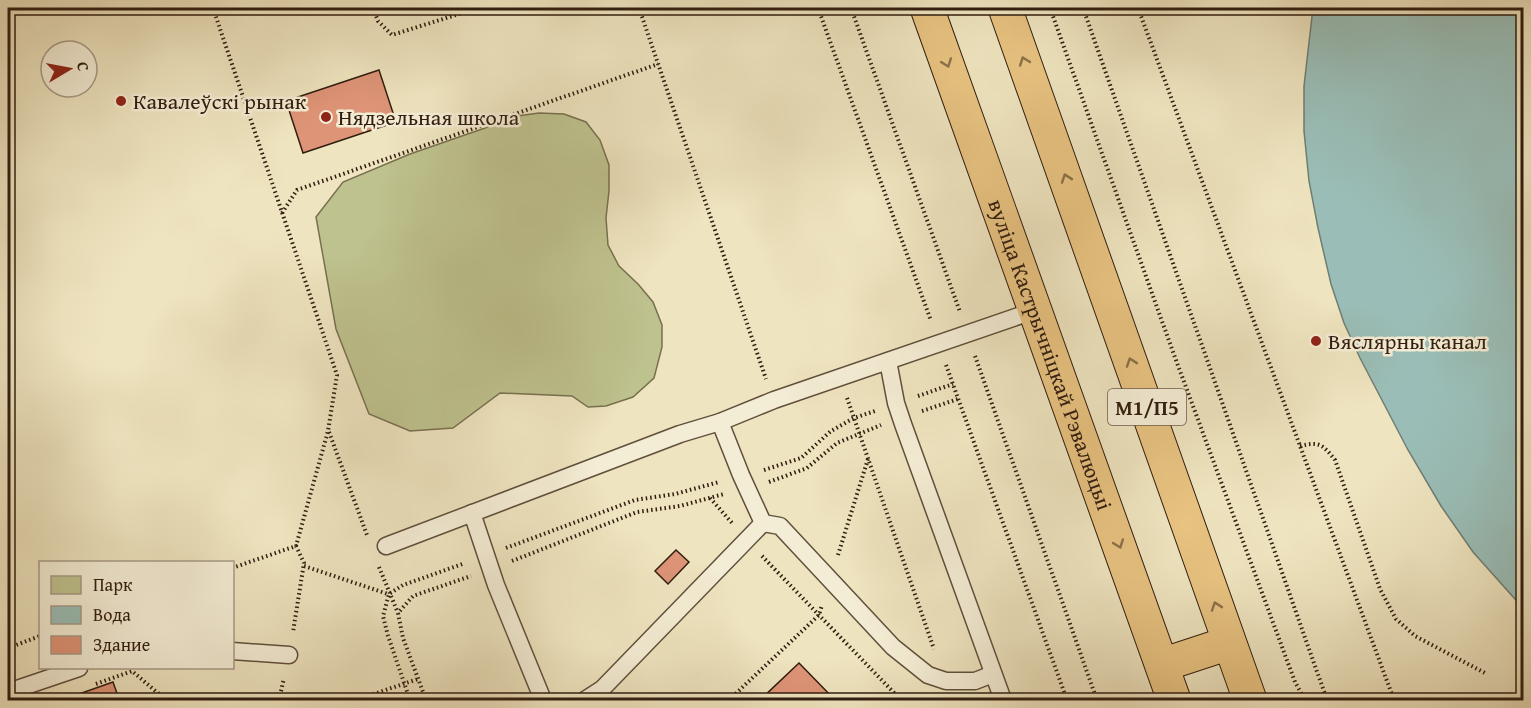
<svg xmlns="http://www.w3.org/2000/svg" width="1531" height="708" viewBox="0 0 1531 708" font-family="'Gentium Book Plus',serif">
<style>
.green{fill:#bec28e;stroke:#78704f;stroke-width:1.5}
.water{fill:#9abeb7;stroke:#707e74;stroke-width:1.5}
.building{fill:#de9477;stroke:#311d10;stroke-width:1.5}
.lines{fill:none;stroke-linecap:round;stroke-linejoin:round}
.lane-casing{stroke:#604f3c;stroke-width:19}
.highway-casing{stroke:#311d10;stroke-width:35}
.path{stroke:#311d10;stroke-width:4;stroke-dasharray:1.5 3;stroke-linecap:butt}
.lane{stroke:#f4edd5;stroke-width:16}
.highway{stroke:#e7c280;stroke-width:33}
.oneway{stroke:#8c7048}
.poi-dot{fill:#8f2418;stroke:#f4edd5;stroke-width:2}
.labels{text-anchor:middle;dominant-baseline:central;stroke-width:5;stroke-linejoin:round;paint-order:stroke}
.shield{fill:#f4edd5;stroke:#6c5b4b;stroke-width:1.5}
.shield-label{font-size:21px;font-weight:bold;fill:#311d10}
.poi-label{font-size:22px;fill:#311d10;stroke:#f4edd5;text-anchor:start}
.street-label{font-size:22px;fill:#311d10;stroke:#f4edd5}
</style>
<rect width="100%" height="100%" fill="#eee4bf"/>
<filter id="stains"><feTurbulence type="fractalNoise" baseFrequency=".00333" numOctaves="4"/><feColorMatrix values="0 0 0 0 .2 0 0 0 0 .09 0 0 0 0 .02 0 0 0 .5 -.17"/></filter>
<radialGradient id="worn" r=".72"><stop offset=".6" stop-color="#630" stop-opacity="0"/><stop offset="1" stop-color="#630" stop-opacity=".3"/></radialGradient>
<polygon class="green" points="539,113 564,114 586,122 600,140 609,165 609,191 606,218 608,245 619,266 638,284 653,302 662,325 662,347 654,378 633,397 606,406 588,407 572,396 500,393 453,428 410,431 369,414 336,329 316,217 343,182 410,154 485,128 510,117"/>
<polygon class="water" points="1313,8 1523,8 1523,608 1473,552 1441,506 1408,450 1360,358 1344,323 1331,284 1318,228 1309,181 1304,131 1304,86"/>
<g class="building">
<polygon points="379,70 396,122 303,153 286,101"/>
<polygon points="676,550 689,562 668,584 655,571"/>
<polygon points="799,663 835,700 760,700"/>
<polygon points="113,682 119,699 115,700 62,700"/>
</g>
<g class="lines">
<defs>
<g id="lane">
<polyline points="888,361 896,403 903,424 1003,700"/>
<polyline points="720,422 741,475 763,523 780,526 893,647 928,675 946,681 975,681 993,674"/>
<polyline points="472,513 496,585 543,700"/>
<polyline points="386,546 680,434 720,422 774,400 1036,310"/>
<polyline points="232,651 289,655"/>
<polyline points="8,692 79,668"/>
<polyline points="585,700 602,689 763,523"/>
</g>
<g id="highway">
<path id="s1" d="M927 8 1174 700"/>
<polyline points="1005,8 1250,700"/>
<polyline points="1162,665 1229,643"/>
</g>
</defs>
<use href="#lane" class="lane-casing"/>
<use href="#highway" class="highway-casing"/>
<g class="path">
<polyline points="213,8 337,375 328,431 296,546"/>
<polyline points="373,8 378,21 392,35 478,8"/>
<polyline points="639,8 766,379"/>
<polyline points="818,8 931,321"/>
<polyline points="851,8 960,312"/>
<polyline points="1050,8 1173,352 1295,682 1305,700"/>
<polyline points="1083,8 1327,700"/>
<polyline points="1138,8 1394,700"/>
<polyline points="282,213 297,190 658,64"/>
<polyline points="975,356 1097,700"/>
<polyline points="946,365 1067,700"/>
<polyline points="918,396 953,384"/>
<polyline points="847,398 934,649"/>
<polyline points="922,411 958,399"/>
<polyline points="329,432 367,535"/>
<path d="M1300 446C1320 441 1323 445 1335 460L1380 589 1396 619 1415 636 1485 673"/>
<polyline points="764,470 801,458 831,431 854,418 875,411"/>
<polyline points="769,482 807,468 837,443 881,425"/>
<polyline points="710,498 733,524"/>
<polyline points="506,548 635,500 675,494 719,482"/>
<polyline points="838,555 868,459"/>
<polyline points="762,556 901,700"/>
<polyline points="512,561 637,512 680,506 724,494"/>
<polyline points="304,566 388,594"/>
<polyline points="379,567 398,613"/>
<polyline points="232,568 296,546 304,563 293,632"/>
<polyline points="8,648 40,636"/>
<polyline points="96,684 132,671 166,700"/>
<polyline points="165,699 194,700"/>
<polyline points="279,700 284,678"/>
<polyline points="356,700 418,679"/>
<polyline points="410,700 388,636 383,616 389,594 403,585 465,563"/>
<polyline points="426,700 403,638 398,613 413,596 471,576"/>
<polyline points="729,700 819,615 822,605"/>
</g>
<use href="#lane" class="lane"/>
<use href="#highway" class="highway"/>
</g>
<defs><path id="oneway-chevron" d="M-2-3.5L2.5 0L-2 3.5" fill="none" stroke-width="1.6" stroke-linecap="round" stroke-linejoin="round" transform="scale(1.5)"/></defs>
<g class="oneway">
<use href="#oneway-chevron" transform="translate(1024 61) rotate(-110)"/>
<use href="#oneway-chevron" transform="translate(947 63) rotate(70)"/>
<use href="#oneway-chevron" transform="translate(1066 178) rotate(-109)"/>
<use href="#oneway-chevron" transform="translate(1131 362) rotate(-109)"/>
<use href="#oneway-chevron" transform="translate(1119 544) rotate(70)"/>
<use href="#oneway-chevron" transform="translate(1216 606) rotate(-109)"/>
</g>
<g class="poi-dot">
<circle cx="121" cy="101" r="6"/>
<circle cx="326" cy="117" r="6"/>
<circle cx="1316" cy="341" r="6"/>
</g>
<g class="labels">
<rect class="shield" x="1108" y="389" width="78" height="36" rx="4.5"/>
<g class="shield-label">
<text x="1147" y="407">М1/П5</text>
</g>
<g class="poi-label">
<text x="133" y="101">Кавалеўскі рынак</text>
<text x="338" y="117">Нядзельная школа</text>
<text x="1328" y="341">Вяслярны канал</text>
</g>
<g class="street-label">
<text stroke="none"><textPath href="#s1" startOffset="368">вуліца Кастрычніцкай Рэвалюцыі</textPath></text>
</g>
</g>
<rect width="1531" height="708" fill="none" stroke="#eee4bf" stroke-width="30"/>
<rect x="9" y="9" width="1513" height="690" fill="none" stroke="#311d10" stroke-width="3"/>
<rect x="15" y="15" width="1501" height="678" fill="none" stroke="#311d10" stroke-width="1.5"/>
<rect x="39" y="561" width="195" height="108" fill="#f4edd5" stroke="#a69a86" stroke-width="1.5"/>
<rect x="51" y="576" width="30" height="18" fill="#bec28e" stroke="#a69a86" stroke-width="1.5"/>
<text x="93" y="591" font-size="18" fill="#311d10">Парк</text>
<rect x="51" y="606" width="30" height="18" fill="#9abeb7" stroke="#a69a86" stroke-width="1.5"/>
<text x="93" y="621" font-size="18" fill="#311d10">Вода</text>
<rect x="51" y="636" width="30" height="18" fill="#de9477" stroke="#a69a86" stroke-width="1.5"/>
<text x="93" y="651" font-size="18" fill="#311d10">Здание</text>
<g transform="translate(69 69) rotate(80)"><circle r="28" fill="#f4edd5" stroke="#a69a86" stroke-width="1.5"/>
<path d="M0-4.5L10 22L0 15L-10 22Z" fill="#8f2418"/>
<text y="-9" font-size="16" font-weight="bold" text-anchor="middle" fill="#311d10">С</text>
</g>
<rect width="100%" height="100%" filter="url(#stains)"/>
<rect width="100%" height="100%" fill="url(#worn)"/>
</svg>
